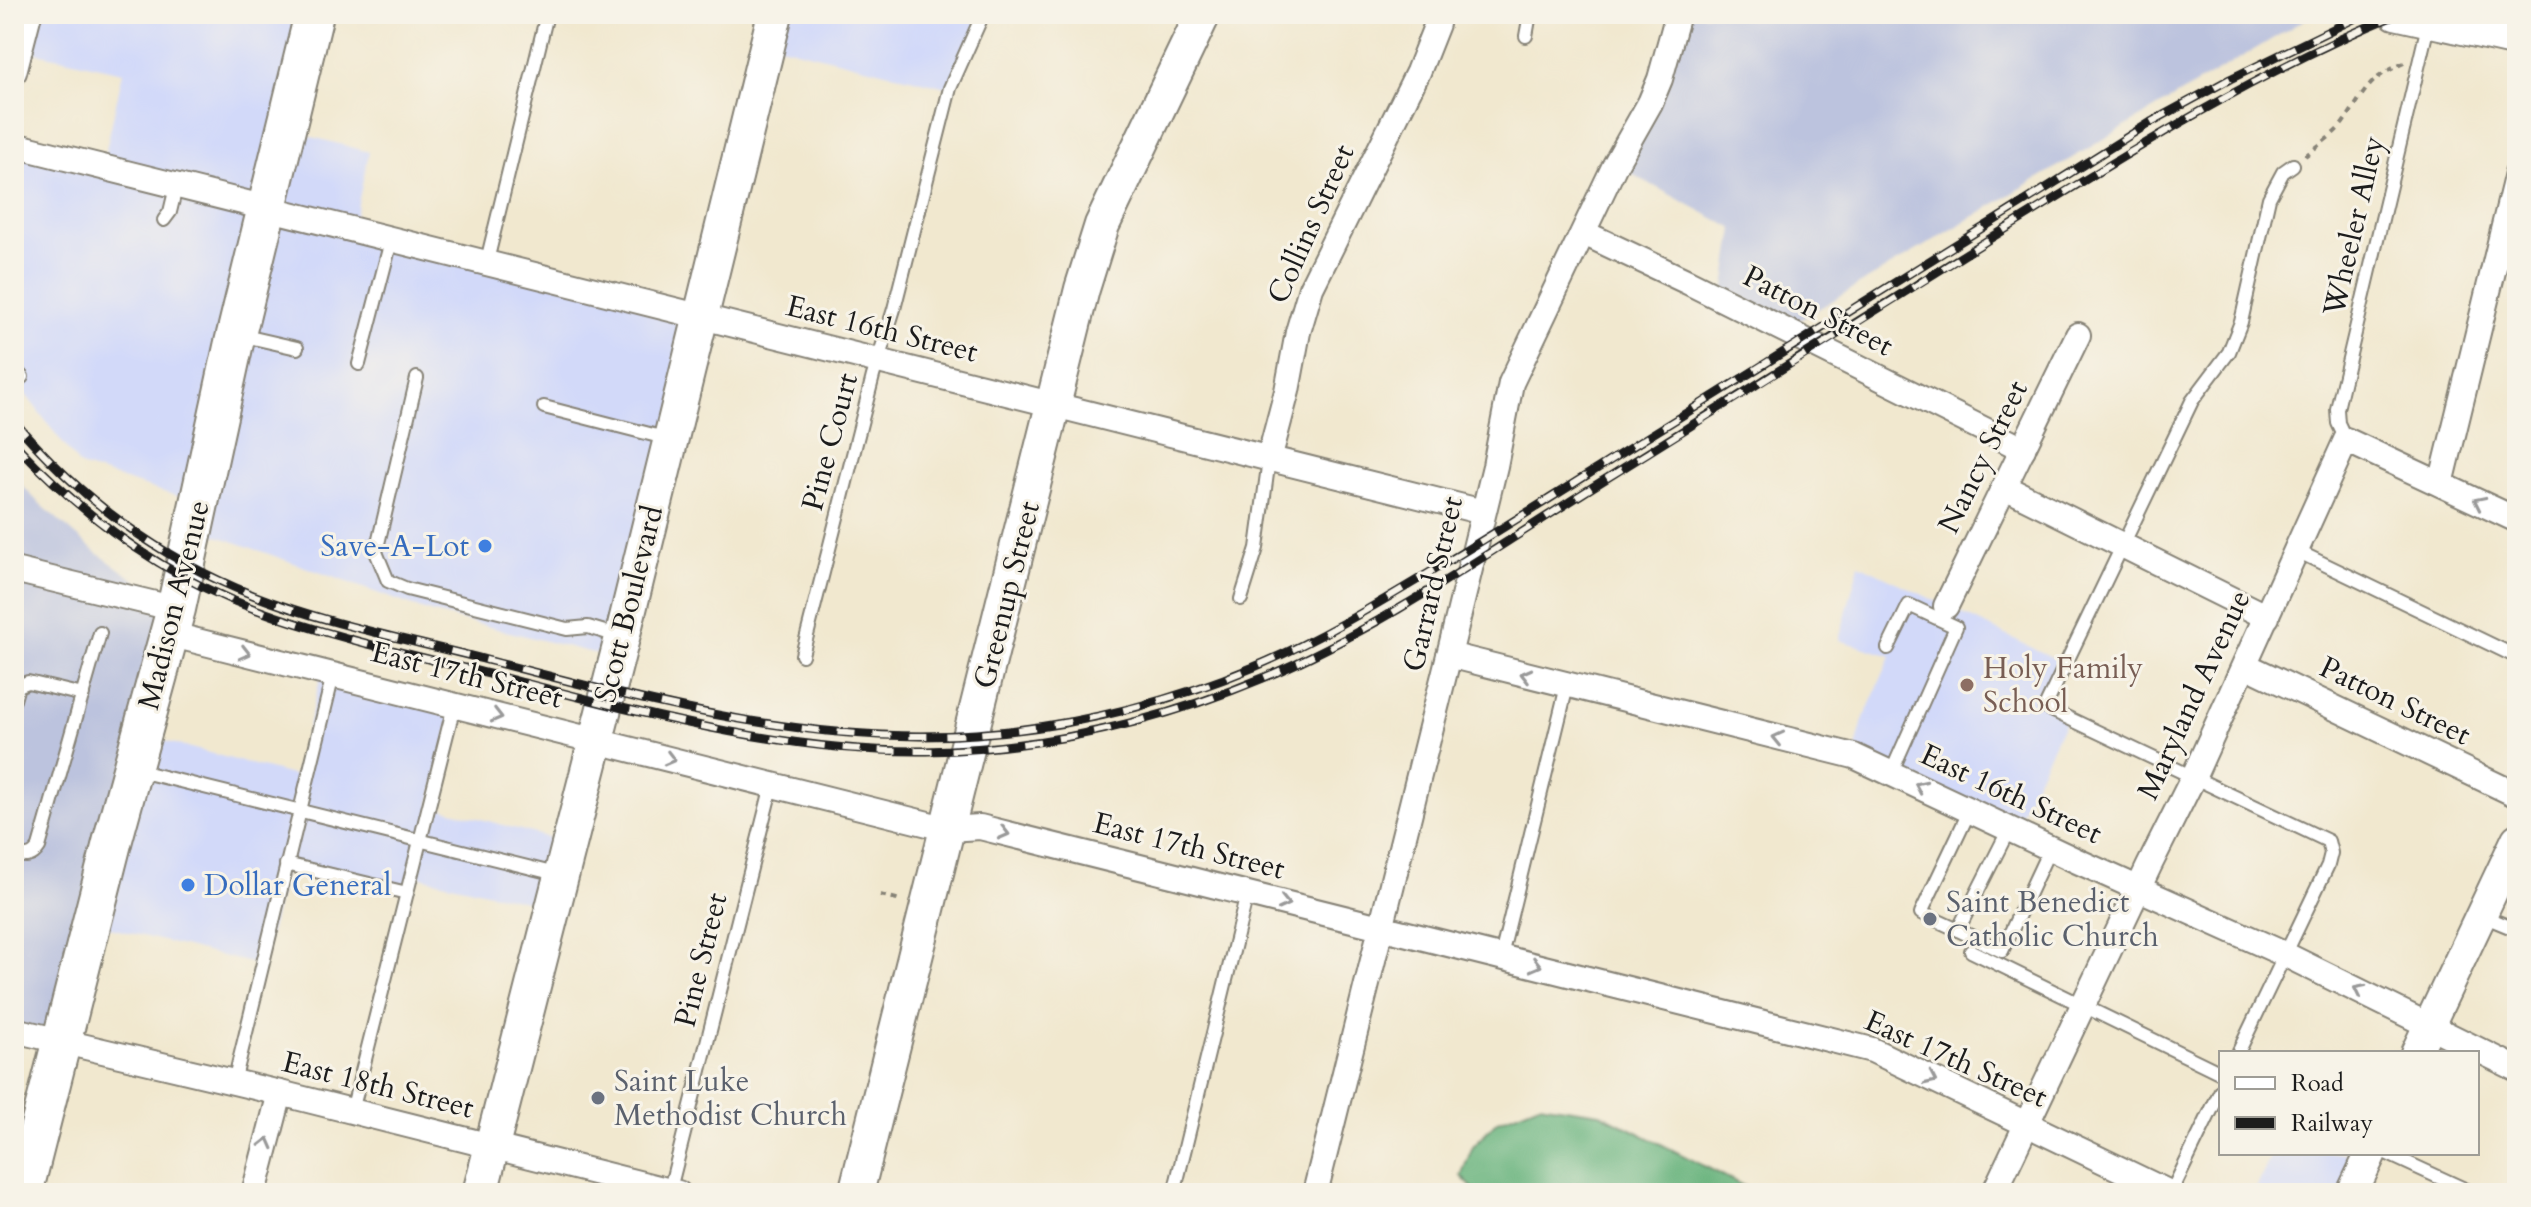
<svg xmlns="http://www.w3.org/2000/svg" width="2531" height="1207" viewBox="0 0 2531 1207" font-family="Cardo,serif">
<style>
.built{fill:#d2d9f9}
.industrial{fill:#bcc3de}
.forest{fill:#66b27b;stroke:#41674c;stroke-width:2}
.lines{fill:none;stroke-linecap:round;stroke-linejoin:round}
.service-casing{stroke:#868276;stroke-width:16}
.minor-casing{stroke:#868276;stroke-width:28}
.tertiary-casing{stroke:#868276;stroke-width:34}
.secondary-casing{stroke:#868276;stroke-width:38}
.primary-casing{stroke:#868276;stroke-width:42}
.path{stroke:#868276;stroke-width:4;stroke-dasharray:6 6;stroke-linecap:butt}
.service{stroke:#fff;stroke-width:12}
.minor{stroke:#fff;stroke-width:24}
.tertiary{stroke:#fff;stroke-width:30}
.secondary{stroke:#fff;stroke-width:34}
.primary{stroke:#fff;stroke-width:38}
.rail-casing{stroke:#1c1c1c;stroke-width:9}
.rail{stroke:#f7f3e8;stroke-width:6;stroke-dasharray:18;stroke-linecap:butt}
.oneway{stroke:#999}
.shop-dot{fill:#3f7fe0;stroke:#f7f3e8;stroke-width:3}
.education-dot{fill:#8d6e63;stroke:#f7f3e8;stroke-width:3}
.worship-dot{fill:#6b7280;stroke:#f7f3e8;stroke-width:3}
.labels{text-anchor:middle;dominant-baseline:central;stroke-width:6;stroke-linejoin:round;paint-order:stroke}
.street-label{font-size:30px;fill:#1c1c1c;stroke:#f7f3e8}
.shop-label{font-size:30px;fill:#366cbe;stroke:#f7f3e8;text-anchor:end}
.education-label{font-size:30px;fill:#785e54;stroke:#f7f3e8;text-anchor:start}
.worship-label{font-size:30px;fill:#5b616d;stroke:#f7f3e8;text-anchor:start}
</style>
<rect width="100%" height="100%" fill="#f7f3e8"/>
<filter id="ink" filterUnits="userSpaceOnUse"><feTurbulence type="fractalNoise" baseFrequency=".0125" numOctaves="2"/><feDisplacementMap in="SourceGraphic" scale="16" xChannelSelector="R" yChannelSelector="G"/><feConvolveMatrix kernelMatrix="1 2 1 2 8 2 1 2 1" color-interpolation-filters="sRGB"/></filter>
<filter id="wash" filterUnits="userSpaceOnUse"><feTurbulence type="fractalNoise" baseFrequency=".006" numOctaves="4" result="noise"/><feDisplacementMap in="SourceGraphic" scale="32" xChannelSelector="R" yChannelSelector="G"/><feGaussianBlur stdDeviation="1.8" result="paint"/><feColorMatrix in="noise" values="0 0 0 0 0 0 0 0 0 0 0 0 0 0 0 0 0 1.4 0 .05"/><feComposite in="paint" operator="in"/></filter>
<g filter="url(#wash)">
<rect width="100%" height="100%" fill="#f1e8cf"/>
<g class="built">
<polygon points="14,14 314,14 286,130 369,152 352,231 701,318 617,659 430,612 224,538 193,529 199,503 80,466 14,379 14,145 102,168 123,72 14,48"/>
<polygon points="775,14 973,14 982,17 950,88 768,43"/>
<polygon points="1859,564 2066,664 2045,706 2067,717 2012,830 1854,756 1863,720 1891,656 1839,640"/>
<polygon points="322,672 454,706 430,805 568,843 552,907 412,875 407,893 287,864 262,966 91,923 142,735 295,776"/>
<polygon points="2272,1153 2371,1153 2352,1193 2254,1193"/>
</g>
<g class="industrial">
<polygon points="1677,14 2314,14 1783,330 1723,300 1734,229 1615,165"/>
<polygon points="14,477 37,501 93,550 176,609 62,1042 14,1030"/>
</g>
<polygon class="forest" points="1539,1104 1600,1113 1757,1193 1477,1193 1461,1176 1473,1146 1497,1121"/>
</g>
<g filter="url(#ink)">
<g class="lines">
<defs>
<g id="service">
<polyline points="1526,36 1530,14"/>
<polyline points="164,220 170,212 176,187"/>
<polyline points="486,265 547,14"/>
<polyline points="240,335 297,348"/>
<polyline points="359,364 391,241"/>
<polyline points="14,369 22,377"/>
<polyline points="417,378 376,552 388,581 407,589 567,629 588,627 618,636"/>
<polyline points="544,407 669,439"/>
<polyline points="2346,440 2338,423 2337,409 2429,21"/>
<polyline points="2297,551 2517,657"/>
<polyline points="1241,599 1257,548 1269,459"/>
<polyline points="1888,648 1909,605 1956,627 1891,773"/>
<polyline points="802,655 873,376 894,309 950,88 983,14"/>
<polyline points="14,700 18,686 28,682 83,695"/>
<polyline points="135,770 560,875"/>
<polyline points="1970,810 1921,913 1958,930 2009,829"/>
<path d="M14 854C26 857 32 858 39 847L100 633"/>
<polyline points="286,864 407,893"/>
<polyline points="2483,916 2517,930"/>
<polyline points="1958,930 2002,951 2050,848"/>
<polyline points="1971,951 2221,1073"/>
<polyline points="1501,956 1567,686"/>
<polyline points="2238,1053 2328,865 2331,853 2328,841 2045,707 2192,401 2229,352 2241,322 2269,198 2283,172 2293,165"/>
<polyline points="234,1082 333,675"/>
<polyline points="352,1111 454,706"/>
<polyline points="2386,1153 2473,1193"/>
<polyline points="669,1193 772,785"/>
<polyline points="1174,1193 1247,894"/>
<polyline points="2171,1193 2221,1090"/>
</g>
<g id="minor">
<polyline points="14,72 29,14"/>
<polyline points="14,145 1483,512"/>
<polyline points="1584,233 1688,282 2023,449"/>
<polyline points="1269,459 1287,391 1298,332 1311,288 1418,72 1437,24"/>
<polyline points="2441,484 2517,173"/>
<polyline points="2005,487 2267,617"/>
<polyline points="14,570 176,609"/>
<polyline points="1946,606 2078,335"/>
<polyline points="169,634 948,829 980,827 1872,1050 2170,1193"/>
<polyline points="1449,655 1854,756 2075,860 2284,954 2517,1069"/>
<polyline points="2245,665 2517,795"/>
<polyline points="14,1030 280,1093 678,1193"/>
<polyline points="254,1193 280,1093"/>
<polyline points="1315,1193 1449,655 1495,466 1511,383 1615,165 1650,103 1660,79 1678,14"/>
<polyline points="1994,1193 2149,866 2193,778 2346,440 2517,520"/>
</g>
<g id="tertiary">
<polyline points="2395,14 2517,41"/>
<polyline points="2416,1053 2517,839"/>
<polyline points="2352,1193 2371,1153"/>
</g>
<g id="secondary">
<polyline points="480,1193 622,638 775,14"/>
<polyline points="856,1193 1082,289 1102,225 1203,14"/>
</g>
<polyline id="primary" points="23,1193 113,839 176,609 233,347 314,14"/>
</defs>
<use href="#service" class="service-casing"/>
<use href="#minor" class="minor-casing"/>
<use href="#tertiary" class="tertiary-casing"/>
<use href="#secondary" class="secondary-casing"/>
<use href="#primary" class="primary-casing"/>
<g class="path">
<path d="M2305 156C2317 146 2333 136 2343 123 2366 92 2365 80 2404 63"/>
<polyline points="880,895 901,900"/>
</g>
<use href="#service" class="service"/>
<use href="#minor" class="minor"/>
<use href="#tertiary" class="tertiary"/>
<use href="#secondary" class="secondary"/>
<use href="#primary" class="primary"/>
<defs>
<g id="rail">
<path d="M14 421C78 497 160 559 253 595 327 624 406 639 483 659 645 701 807 746 976 734 1070 727 1166 704 1254 667 1316 641 1374 606 1432 571 1514 522 1594 470 1675 420 1834 320 1993 222 2151 122L2230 79 2364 14"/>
<path d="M14 443C81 514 160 574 252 608 335 639 423 657 509 679 645 714 785 753 927 751 1043 749 1156 723 1263 678 1380 629 1489 552 1596 485 1728 403 1860 321 1991 238 2123 156 2254 73 2398 14"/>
</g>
</defs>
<use href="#rail" class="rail-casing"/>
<use href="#rail" class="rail"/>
</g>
<defs><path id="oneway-chevron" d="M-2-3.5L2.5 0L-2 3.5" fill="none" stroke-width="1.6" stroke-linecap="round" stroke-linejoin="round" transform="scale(2)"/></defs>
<g class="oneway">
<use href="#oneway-chevron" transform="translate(2479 502) rotate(-154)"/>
<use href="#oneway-chevron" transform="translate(245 653) rotate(14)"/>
<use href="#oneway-chevron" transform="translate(1526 675) rotate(-166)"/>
<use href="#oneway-chevron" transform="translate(497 716) rotate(14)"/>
<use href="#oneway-chevron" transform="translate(1778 738) rotate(-167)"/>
<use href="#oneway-chevron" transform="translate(670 759) rotate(14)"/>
<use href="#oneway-chevron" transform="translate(1920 786) rotate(-155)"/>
<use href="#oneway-chevron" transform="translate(1004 833) rotate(14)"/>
<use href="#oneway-chevron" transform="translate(1284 903) rotate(13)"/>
<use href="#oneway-chevron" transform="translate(1536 965) rotate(14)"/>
<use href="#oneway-chevron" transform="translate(2359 990) rotate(-154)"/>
<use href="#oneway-chevron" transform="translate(1931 1079) rotate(25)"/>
<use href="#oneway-chevron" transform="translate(267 1143) rotate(-76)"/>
</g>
</g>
<g class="shop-dot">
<circle cx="485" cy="546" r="8"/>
<circle cx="188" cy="885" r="8"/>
</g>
<circle class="education-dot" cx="1967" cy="685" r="8"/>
<g class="worship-dot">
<circle cx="1930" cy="919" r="8"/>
<circle cx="598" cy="1098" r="8"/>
</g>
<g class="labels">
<g class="street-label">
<text transform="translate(1311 224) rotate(-66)">Collins Street</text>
<text transform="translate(2354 226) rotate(-77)">Wheeler Alley</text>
<text transform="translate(1818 311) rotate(27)">Patton Street</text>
<text transform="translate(882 329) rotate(14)">East 16th Street</text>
<text transform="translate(830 442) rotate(-75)">Pine Court</text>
<text transform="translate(1983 457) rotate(-64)">Nancy Street</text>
<text transform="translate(1433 584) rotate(-77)">Garrard Street</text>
<text transform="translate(1007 595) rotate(-76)">Greenup Street</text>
<text transform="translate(629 604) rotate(-76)">Scott Boulevard</text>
<text transform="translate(174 605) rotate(-76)">Madison Avenue</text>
<text transform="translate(467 675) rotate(14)">East 17th Street</text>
<text transform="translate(2194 695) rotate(-65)">Maryland Avenue</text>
<text transform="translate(2395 701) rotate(26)">Patton Street</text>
<text transform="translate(2011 794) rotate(25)">East 16th Street</text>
<text transform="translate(1189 846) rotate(14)">East 17th Street</text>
<text transform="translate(701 960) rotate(-76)">Pine Street</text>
<text transform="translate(1956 1059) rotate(24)">East 17th Street</text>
<text transform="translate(378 1085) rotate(14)">East 18th Street</text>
</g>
<g class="shop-label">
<text x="469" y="546">Save-A-Lot</text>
<text x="204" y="885" text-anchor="start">Dollar General</text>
</g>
<g class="education-label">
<text x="1983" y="668">Holy Family<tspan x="1983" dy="34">School</tspan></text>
</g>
<g class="worship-label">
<text x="1946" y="902">Saint Benedict<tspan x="1946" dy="34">Catholic Church</tspan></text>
<text x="614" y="1081">Saint Luke<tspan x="614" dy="34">Methodist Church</tspan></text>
</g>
</g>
<rect width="2531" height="1207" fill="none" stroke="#f7f3e8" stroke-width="48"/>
<rect x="2219" y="1051" width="260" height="104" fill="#f7f3e8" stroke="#9f9d96" stroke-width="2"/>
<rect x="2235" y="1077" width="40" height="12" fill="#ffffff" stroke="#9f9d96" stroke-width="2"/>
<text x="2291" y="1091" font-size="24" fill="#1c1c1c">Road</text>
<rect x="2235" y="1117" width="40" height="12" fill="#1c1c1c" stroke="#9f9d96" stroke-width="2"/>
<text x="2291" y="1131" font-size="24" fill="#1c1c1c">Railway</text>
</svg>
